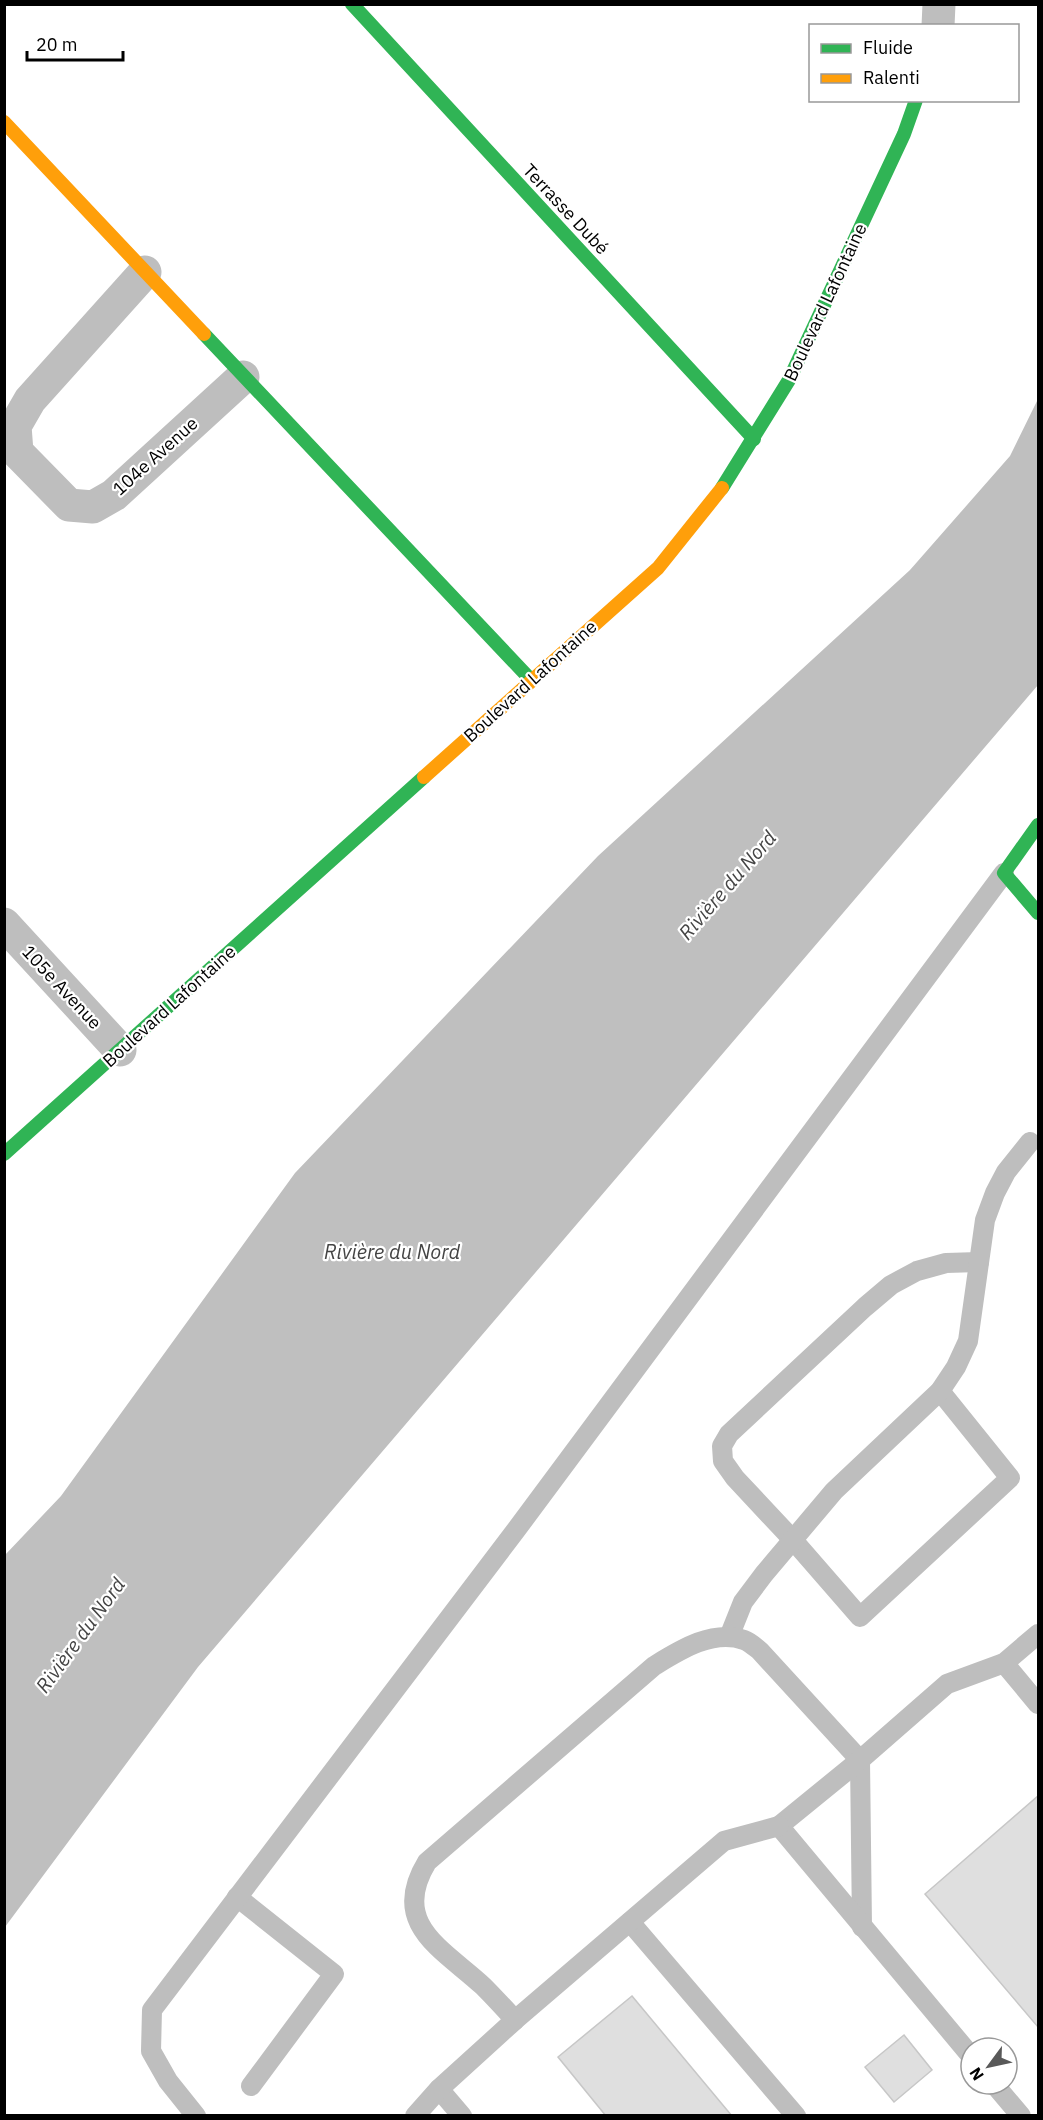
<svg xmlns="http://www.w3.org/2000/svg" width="1043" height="2120" viewBox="0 0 1043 2120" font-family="'IBM Plex Sans',sans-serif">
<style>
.water{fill:#bfbfbf}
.building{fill:#dfdfdf;stroke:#c7c7c7;stroke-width:1.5}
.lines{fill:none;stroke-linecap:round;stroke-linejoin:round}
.lane{stroke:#bebebe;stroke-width:20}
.street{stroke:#bebebe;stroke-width:33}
.fast{stroke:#30b455;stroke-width:14}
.slow{stroke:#ff9f0a;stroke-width:14}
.labels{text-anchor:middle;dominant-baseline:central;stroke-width:4.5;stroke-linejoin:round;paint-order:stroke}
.street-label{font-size:18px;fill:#000;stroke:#fff}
.water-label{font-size:20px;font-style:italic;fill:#444;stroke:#fff}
</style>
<rect width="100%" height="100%" fill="#fff"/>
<polygon class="water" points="1038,399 1038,685 198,1667 5,1927 5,1555 61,1496 295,1173 598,856 910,570 1010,456"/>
<g class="building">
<polygon points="1038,1796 1038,2027 925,1894"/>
<polygon points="632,1996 732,2116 606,2116 558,2057"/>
<polygon points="904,2035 932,2070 894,2102 865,2067"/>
</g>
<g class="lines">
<g class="lane">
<polyline points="940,1391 1010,1478 860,1617 793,1540 735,1478 723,1461 722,1446 729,1434 865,1307 891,1285 917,1271 946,1263 979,1262"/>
<polyline points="729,1637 743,1602 764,1574 834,1491 940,1391 956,1367 968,1341 985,1220 995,1193 1006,1172 1030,1142"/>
<polyline points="1004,1663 1038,1704"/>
<polyline points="237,1897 334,1974 251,2086"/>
<polyline points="630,1922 796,2116"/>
<path d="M515 2020C505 2009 494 1997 483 1986 443 1949 389 1924 427 1862L654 1666C680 1650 713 1629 744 1640 750 1642 755 1647 760 1651L860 1760 862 1927"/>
<polyline points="971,2056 779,1826 860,1760 947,1684 1004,1663 1038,1634"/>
<polyline points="994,2084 1021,2116"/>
<polyline points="439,2089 462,2116"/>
<polyline points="196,2116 168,2081 151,2051 152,2010 516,1530 1004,873"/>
<polyline points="415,2116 439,2089 515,2020 724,1841 779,1826"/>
</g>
<g class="street">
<polyline points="938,26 939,4"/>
<polyline points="145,272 30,400 15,426 17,452 69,505 93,507 114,495 243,377"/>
<polyline points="4,924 120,1050"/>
</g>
<g class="fast">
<polyline points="352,4 754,439"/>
<polyline points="204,334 531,680"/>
<polyline points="722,488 789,380 904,134 916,100"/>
<polyline points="1038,825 1004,873 1038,913"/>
<polyline points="4,1154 424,777"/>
</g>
<g class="slow">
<polyline points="4,122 204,334"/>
<polyline points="424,777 658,568 722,488"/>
</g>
</g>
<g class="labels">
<g class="street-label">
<text transform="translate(566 209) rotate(47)">Terrasse Dubé</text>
<text transform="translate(825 302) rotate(-65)">Boulevard Lafontaine</text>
<text transform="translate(155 456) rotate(-42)">104e Avenue</text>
<text transform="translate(530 681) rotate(-42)">Boulevard Lafontaine</text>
<text transform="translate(62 987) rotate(47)">105e Avenue</text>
<text transform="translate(169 1006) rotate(-42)">Boulevard Lafontaine</text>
</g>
<g class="water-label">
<text transform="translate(727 885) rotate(-49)">Rivière du Nord</text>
<text x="392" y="1251">Rivière du Nord</text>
<text transform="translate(80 1635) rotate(-54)">Rivière du Nord</text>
</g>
</g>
<rect width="1043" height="2120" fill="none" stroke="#000000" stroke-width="12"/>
<rect x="809" y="24" width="210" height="78" fill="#ffffff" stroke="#999999" stroke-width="1.5"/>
<rect x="821" y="44" width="30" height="9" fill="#30b455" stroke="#999999" stroke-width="1.5"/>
<text x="863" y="54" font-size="18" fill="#000000">Fluide</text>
<rect x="821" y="74" width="30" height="9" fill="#ff9f0a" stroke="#999999" stroke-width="1.5"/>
<text x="863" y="84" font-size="18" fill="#000000">Ralenti</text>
<g transform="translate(989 2066) rotate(237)"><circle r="28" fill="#ffffff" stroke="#999999" stroke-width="1.5"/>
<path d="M0-4.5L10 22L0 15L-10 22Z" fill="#595959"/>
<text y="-9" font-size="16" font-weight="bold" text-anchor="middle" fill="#000000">N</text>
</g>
<path d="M27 51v9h96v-9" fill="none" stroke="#000000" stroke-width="3"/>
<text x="36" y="51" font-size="18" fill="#000000" stroke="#ffffff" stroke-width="4.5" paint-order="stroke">20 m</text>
</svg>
